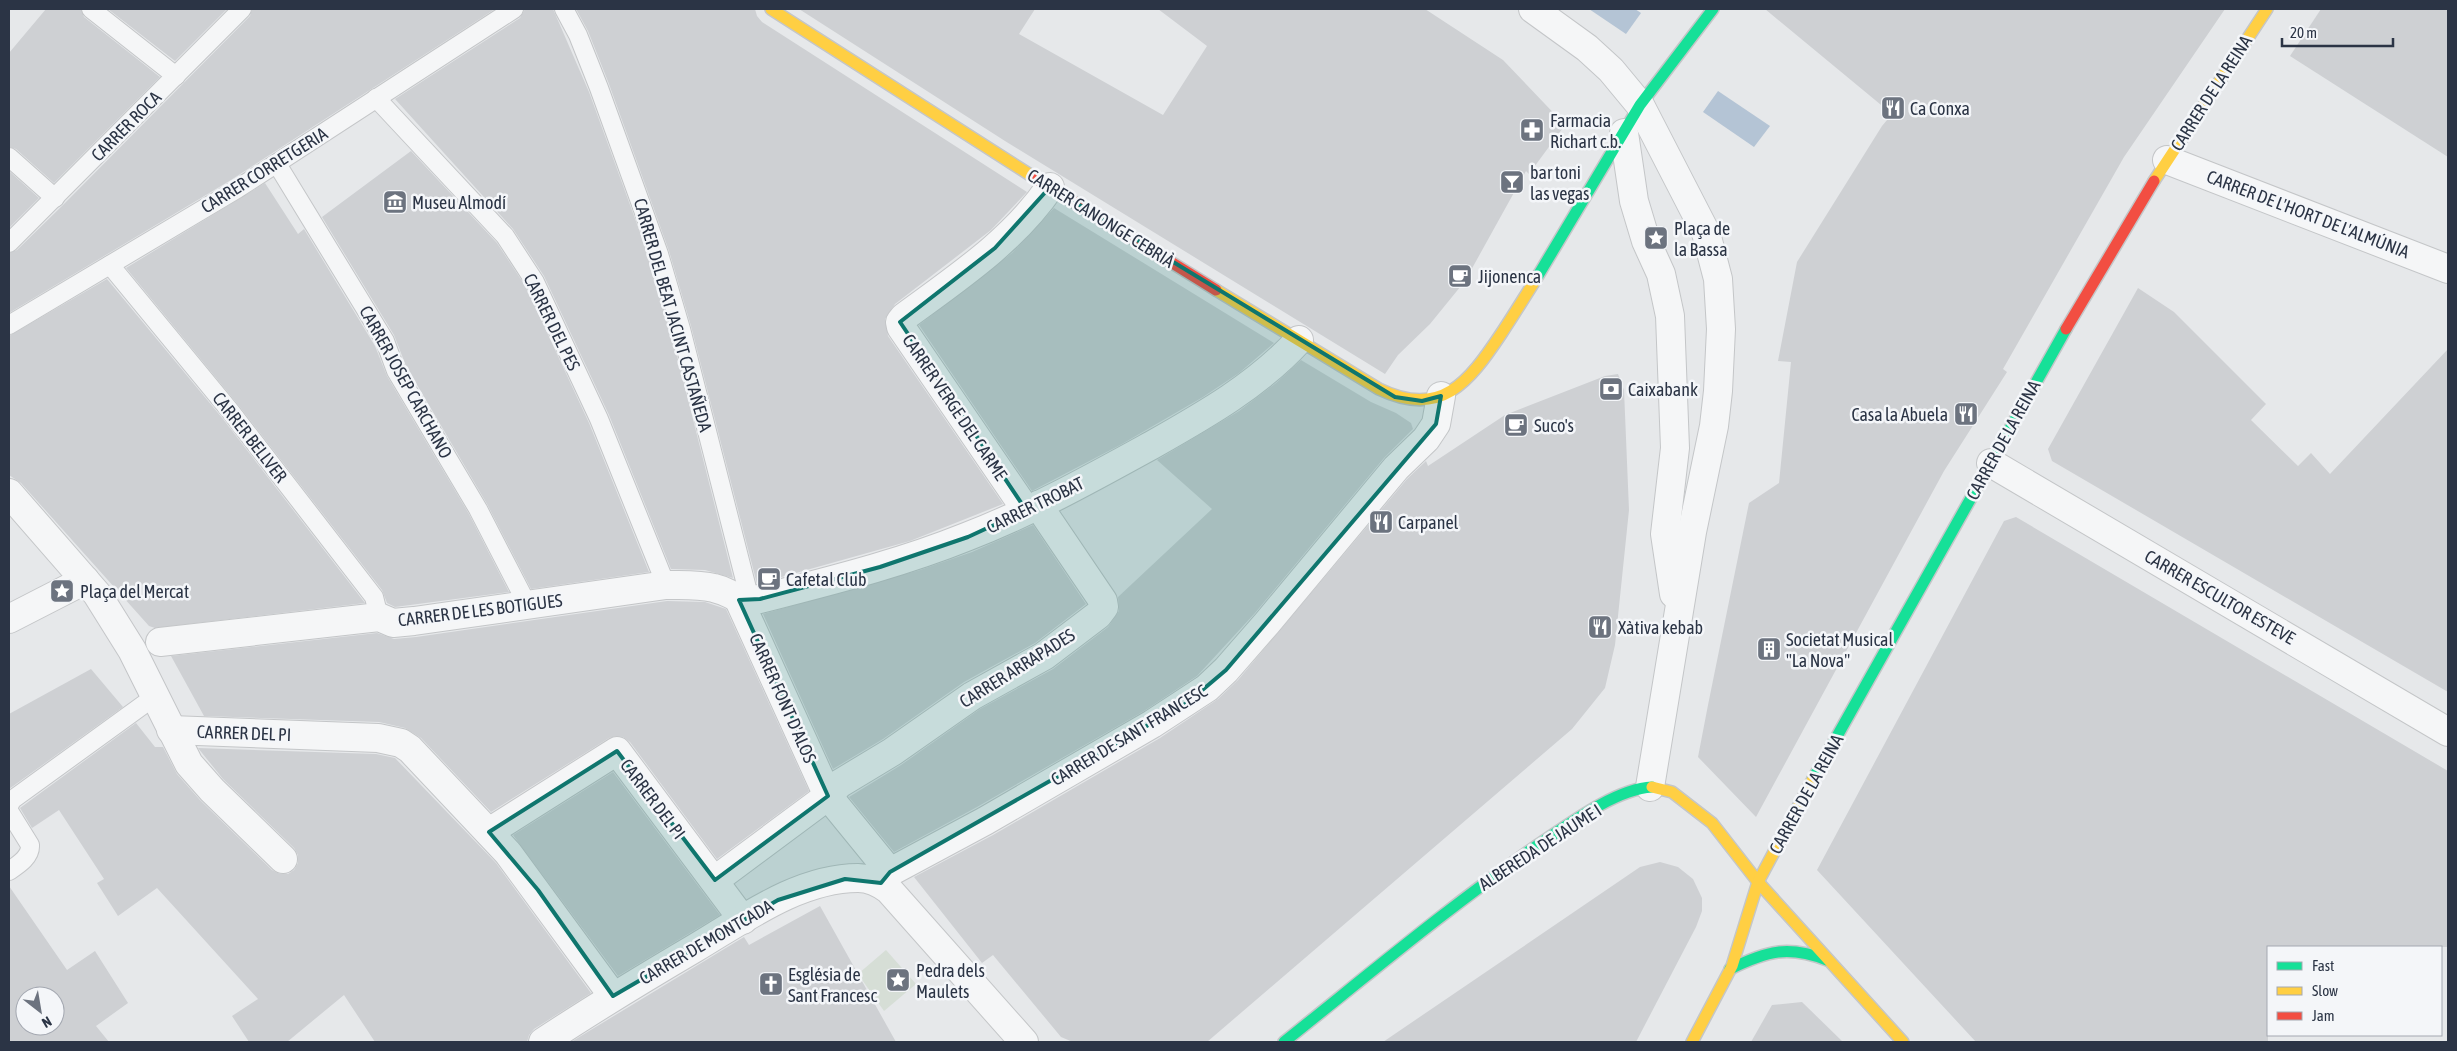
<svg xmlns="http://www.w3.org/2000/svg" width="2457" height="1051" viewBox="0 0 2457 1051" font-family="'Asap Condensed',sans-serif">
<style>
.green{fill:#d6ded6}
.water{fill:#b4c4d5}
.building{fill:#ced0d3;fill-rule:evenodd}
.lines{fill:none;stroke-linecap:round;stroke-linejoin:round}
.lane-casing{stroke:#c4c6c8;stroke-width:20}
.street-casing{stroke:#c4c6c8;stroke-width:30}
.fast-casing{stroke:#c4c6c8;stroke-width:14}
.slow-casing{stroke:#c4c6c8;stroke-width:14}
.jam-casing{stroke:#c4c6c8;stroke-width:14}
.lane{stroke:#f5f6f7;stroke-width:18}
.street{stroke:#f5f6f7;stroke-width:28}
.fast{stroke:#16e098;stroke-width:11}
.slow{stroke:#ffcf43;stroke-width:11}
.jam{stroke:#f24e42;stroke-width:11}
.marked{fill:#0f766e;fill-opacity:0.2;stroke:#0f766e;stroke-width:4;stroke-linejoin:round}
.labels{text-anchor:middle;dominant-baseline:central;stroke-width:5;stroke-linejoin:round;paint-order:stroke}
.street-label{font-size:18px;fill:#2b3445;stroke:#f4f6f9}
.poi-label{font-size:18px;fill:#2b3445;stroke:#f4f6f9;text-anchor:start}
</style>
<rect width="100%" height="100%" fill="#e6e8ea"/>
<polygon class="green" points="886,950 916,984 884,1011 858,974"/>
<g class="water">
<polygon points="1589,9 1635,9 1641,13 1626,34"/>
<polygon points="1718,91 1770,126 1754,147 1703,112"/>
</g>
<g class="building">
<polygon points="46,9 81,9 84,17 160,77 54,183 16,149 9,147 9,53"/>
<polygon points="108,9 227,9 175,61"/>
<polygon points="252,9 495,9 231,180 9,313 9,253 17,250 63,205 250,16"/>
<polygon points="525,9 553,9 589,92 649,257 671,332 733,578 705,570 671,569 609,415 544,276 513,229 395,99 520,18"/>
<polygon points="576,9 755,9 757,16 762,22 1027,192 991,230 895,304 885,319 888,336 1003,504 910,541 757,584 691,326 669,251 609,84 588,31"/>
<polygon points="799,9 1035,9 1019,34 1163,115 1207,46 1158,9 1425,9 1503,60 1565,125 1529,174 1526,171 1465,281 1430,324 1398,355 1385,374 1005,141"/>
<polygon points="1765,9 2225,9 2124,157 2003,369 2007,372 1944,471 1756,817 1698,757 1708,705 1749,503 1779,483 1791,362 1778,361 1797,262 1882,126 1892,114"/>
<polygon points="2321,9 2448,9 2448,157 2290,56"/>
<polygon points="411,151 497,243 526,287 589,423 649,572 531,589 487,504 406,366 394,335 322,217"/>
<polygon points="9,171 39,198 9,228"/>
<polygon points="265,183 298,234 304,229 375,346 387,376 469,514 509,592 395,607 387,603 382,590 239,406 126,268"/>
<polygon points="1054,208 1274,343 1239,373 1203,397 1122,444 1032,491 919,325 1012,253"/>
<polygon points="107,279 223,419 365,603 155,628 149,626 21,483 9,475 9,336"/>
<polygon points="2138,288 2174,312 2266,404 2251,420 2298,466 2311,453 2330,474 2448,349 2448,692 2052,461 2048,449"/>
<polygon points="1301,360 1371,402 1396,413 1411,423 1413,429 1384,458 1255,613 1197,676 1144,711 977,807 894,852 849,797 901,765 980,709 1053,669 1108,627 1119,611 1118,597 1212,509 1157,460 1239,411 1276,383"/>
<polygon points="1618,374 1624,390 1629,510 1615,645 1605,688 1572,729 1207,1042 1073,1042 1061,1037 993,955 982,963 914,877 993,835 1160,738 1218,699 1238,680 1407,479 1426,461 1428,466 1505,415 1605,376"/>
<polygon points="2016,517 2448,771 2448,947 2268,947 2268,1042 1976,1042 1817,870 2004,521"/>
<polygon points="1033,525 1086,604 1035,643 964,682 883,739 833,769 763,614 920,570 972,552"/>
<polygon points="667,601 705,602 726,609 809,791 717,859 630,742 623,737 616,736 609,738 491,812 421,738 405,728 379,722 204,716 171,656 377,633 394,639 416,637"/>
<polygon points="91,669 123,707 9,789 9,714"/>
<polygon points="136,723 155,747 163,747 177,774 200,800 272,870 280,874 288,874 294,870 298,863 298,855 294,848 223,779 198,748 376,754 395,758 496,863 591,993 534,1029 529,1035 527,1042 375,1042 344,995 287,1042 249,1042 232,1016 258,999 157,888 118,916 97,883 104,879 59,810 32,828 20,808"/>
<polygon points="613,772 720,915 618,976 513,835"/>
<polygon points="1660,862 1678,867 1693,879 1702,898 1702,911 1696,927 1636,1042 1383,1042 1640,867"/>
<path d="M9 886 67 970 95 951 128 1003 96 1026 109 1042H9ZM25 996H55V1026H25Z"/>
<polygon points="820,906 896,1042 571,1042 744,937 749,945"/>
<polygon points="1802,1002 1843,1042 1751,1042 1772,1005"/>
</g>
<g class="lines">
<defs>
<g id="lane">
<polyline points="91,9 176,76"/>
<polyline points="564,9 578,35 599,88 659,254 681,329 750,600"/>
<polyline points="376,98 505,236 535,282 599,419 666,585"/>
<polyline points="9,157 55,198"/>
<polyline points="277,164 385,341 396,371 478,509 527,604"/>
<polyline points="9,243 242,9"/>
<polyline points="110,265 231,412 374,597 379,617"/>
<polyline points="9,325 237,189 514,9"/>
<polyline points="9,806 12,800 154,697"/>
<path d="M9 811 30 845C31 857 18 865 9 871"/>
</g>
<g id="street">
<polyline points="1533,9 1587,48 1611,70 1640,105 1706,233 1718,279 1721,329 1718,391 1714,426 1692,532 1650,787"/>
<polyline points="1624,133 1634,201 1646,241 1661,274 1670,316 1675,448 1665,534 1674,594"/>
<polyline points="2167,160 2448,269"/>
<polyline points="1991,463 2448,732"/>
<polyline points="9,493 97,594 132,650 189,764 212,790 283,859"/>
<path d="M1026 510 901 327 900 322 904 317C957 278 1013 241 1050 187"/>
<polyline points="739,600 828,796 839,784 892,752 972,696 1044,656 1098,615 1104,607 1103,601 1038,505"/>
<polyline points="9,619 85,580"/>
<path d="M160 642 379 617 393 623 414 621 666 585C682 585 699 584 714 588 736 593 733 602 760 599 829 581 899 564 966 537 1031 512 1092 478 1152 445 1205 415 1258 385 1299 340"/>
<polyline points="171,730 378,738 401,743 410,749 508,853 613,996"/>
<polyline points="489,832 617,751 743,920"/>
<polyline points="715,880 828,796 890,872"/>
<polyline points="881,883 890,872 985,821 1152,724 1207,688 1226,670 1267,623 1396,468 1426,439 1436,424 1441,396"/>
<path d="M543 1042C593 1009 644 978 695 948 744 919 799 878 858 878 870 878 880 883 889 890L1024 1042"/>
</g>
<g id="fast">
<polyline points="1536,279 1640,105 1713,9"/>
<polyline points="1813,779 2066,329"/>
<path d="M1730 969C1767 951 1788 945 1827 960"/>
<path d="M1284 1042C1368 975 1450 906 1538 845 1568 825 1615 789 1652 787"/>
</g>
<g id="slow">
<polyline points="771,9 1035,178"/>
<polyline points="2154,181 2267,9"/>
<path d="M1216 290 1379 389C1441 419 1469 382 1501 334 1513 316 1524 298 1536 279"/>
<polyline points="1652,787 1672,792 1712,823 1758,882 1903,1042"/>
<polyline points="1692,1042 1732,966 1758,882 1813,779"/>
</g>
<g id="jam">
<polyline points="1035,178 1216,290"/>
<polyline points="2066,329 2154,181"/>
</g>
</defs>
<use href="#lane" class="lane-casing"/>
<use href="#street" class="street-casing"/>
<use href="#fast" class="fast-casing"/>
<use href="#slow" class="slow-casing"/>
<use href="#jam" class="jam-casing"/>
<use href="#lane" class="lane"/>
<use href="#street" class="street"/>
<use href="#fast" class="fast"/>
<use href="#slow" class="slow"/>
<use href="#jam" class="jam"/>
</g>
<path class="marked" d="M1050 187 1395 397 1422 401 1441 396 1436 424 1226 670 1187 703 890 872 881 883 845 879 778 900 613 996 538 890 489 832 617 751 715 880 828 796 739 600 760 599 880 567 968 537 1026 510 900 322 995 248Z"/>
<defs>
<symbol id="restaurant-square" viewBox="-11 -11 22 22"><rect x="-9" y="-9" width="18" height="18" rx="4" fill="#6c737f" stroke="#f4f6f9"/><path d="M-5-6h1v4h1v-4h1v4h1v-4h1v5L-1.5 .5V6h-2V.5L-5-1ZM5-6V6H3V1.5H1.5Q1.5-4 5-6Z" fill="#fff"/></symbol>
<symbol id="pharmacy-square" viewBox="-11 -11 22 22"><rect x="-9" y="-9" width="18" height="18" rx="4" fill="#6c737f" stroke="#f4f6f9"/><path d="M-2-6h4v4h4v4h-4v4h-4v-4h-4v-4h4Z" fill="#fff"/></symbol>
<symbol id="bar-square" viewBox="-11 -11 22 22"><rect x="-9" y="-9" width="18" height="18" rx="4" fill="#6c737f" stroke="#f4f6f9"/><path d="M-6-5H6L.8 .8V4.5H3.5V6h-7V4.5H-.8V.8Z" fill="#fff"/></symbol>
<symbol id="museum-square" viewBox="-11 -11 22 22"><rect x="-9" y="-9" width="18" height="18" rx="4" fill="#6c737f" stroke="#f4f6f9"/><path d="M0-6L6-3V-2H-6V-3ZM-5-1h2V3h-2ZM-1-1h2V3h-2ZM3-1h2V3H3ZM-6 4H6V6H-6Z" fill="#fff"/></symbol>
<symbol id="sight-square" viewBox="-11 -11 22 22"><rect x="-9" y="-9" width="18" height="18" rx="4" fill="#6c737f" stroke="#f4f6f9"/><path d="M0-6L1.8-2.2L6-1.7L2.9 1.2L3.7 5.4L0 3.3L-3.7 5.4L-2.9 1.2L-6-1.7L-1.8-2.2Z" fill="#fff"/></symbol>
<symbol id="cafe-square" viewBox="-11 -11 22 22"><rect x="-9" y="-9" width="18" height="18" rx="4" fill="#6c737f" stroke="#f4f6f9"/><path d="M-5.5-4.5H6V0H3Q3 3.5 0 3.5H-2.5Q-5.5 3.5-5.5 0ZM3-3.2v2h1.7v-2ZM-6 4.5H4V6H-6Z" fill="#fff"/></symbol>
<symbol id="bank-square" viewBox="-11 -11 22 22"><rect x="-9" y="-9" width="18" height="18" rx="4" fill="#6c737f" stroke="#f4f6f9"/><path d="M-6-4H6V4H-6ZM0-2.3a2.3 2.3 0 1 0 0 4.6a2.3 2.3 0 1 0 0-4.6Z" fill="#fff"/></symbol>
<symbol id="building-square" viewBox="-11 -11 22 22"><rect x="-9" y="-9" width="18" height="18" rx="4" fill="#6c737f" stroke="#f4f6f9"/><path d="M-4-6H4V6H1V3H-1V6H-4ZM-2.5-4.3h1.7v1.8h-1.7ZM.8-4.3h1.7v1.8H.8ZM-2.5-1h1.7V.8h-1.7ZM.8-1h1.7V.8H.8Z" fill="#fff"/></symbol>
<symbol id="church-square" viewBox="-11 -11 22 22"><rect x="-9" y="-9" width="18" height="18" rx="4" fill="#6c737f" stroke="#f4f6f9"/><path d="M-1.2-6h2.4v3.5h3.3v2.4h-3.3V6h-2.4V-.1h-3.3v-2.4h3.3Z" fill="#fff"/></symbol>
</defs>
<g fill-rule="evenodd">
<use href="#restaurant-square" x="1879" y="94" width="28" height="28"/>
<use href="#pharmacy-square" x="1518" y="116" width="28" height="28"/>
<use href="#bar-square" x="1498" y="168" width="28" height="28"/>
<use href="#museum-square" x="381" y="188" width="28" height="28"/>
<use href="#sight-square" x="1642" y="224" width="28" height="28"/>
<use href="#cafe-square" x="1446" y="262" width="28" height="28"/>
<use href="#bank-square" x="1597" y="375" width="28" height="28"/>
<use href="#restaurant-square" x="1952" y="400" width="28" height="28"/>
<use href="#cafe-square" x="1502" y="411" width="28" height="28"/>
<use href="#restaurant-square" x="1367" y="508" width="28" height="28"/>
<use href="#cafe-square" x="755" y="565" width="28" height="28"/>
<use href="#sight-square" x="48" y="577" width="28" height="28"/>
<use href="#restaurant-square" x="1586" y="613" width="28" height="28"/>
<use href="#building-square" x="1755" y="635" width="28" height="28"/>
<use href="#sight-square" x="884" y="966" width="28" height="28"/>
<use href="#church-square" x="757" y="970" width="28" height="28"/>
</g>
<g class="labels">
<g class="street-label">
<text transform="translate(2211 93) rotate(-57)">CARRER DE LA REINA</text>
<text transform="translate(126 126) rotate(-45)">CARRER ROCA</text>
<text transform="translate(264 170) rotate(-32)">CARRER CORRETGERIA</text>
<text transform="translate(2308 214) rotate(21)">CARRER DE L'HORT DE L'ALMÚNIA</text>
<text transform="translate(1101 218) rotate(32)">CARRER CANONGE CEBRIÀ</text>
<text transform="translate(673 315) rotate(74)">CARRER DEL BEAT JACINT CASTAÑEDA</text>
<text transform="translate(552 322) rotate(64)">CARRER DEL PES</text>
<text transform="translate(406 382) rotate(61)">CARRER JOSEP CARCHANO</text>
<text transform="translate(955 407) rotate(56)">CARRER VERGE DEL CARME</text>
<text transform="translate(250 437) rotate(52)">CARRER BELLVER</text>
<text transform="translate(2003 440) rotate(-61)">CARRER DE LA REINA</text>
<text transform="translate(1035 505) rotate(-26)">CARRER TROBAT</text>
<text transform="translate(2220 597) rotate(30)">CARRER ESCULTOR ESTEVE</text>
<text transform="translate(480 610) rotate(-7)">CARRER DE LES BOTIGUES</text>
<text transform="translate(1017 668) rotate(-32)">CARRER ARRAPADES</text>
<text transform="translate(783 698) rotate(66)">CARRER FONT D'ALOS</text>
<text transform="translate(244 733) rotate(2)">CARRER DEL PI</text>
<text transform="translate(1129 735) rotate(-31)">CARRER DE SANT FRANCESC</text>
<text transform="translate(1806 794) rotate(-61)">CARRER DE LA REINA</text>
<text transform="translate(653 799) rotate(53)">CARRER DEL PI</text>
<text transform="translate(1540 847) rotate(-33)">ALBEREDA DE JAUME I</text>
<text transform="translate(706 942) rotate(-30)">CARRER DE MONTCADA</text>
</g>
<g class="poi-label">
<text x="1910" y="108">Ca Conxa</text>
<text x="1550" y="120">Farmacia<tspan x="1550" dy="21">Richart c.b.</tspan></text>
<text x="1530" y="172">bar toni<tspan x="1530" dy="21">las vegas</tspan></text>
<text x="412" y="202">Museu Almodí</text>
<text x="1674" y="228">Plaça de<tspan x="1674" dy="21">la Bassa</tspan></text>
<text x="1478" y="276">Jijonenca</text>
<text x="1628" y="389">Caixabank</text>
<text x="1948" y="414" text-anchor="end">Casa la Abuela</text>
<text x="1534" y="425">Suco's</text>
<text x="1398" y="522">Carpanel</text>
<text x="786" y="579">Cafetal Club</text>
<text x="80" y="591">Plaça del Mercat</text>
<text x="1618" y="627">Xàtiva kebab</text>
<text x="1786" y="639">Societat Musical<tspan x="1786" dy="21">"La Nova"</tspan></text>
<text x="916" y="970">Pedra dels<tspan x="916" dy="21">Maulets</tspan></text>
<text x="788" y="974">Església de<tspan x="788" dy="21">Sant Francesc</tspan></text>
</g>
</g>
<rect width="2457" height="1051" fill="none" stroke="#2b3445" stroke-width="20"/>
<rect x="2267" y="946" width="175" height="90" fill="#f4f6f9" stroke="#a4a8b1"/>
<rect x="2277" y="962" width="25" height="8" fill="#16e098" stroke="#a4a8b1"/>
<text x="2312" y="971" font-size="15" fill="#2b3445">Fast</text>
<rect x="2277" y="987" width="25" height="8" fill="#ffcf43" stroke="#a4a8b1"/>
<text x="2312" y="996" font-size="15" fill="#2b3445">Slow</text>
<rect x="2277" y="1012" width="25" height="8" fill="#f24e42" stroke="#a4a8b1"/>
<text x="2312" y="1021" font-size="15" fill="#2b3445">Jam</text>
<g transform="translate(40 1011) rotate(149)"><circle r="24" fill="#f4f6f9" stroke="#a4a8b1"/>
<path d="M0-4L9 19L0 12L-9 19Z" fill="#6c737f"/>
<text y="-8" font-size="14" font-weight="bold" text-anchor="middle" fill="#2b3445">N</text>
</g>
<path d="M2282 38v8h111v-8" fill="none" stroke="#2b3445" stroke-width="2.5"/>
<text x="2290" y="38" font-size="15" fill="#2b3445" stroke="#f4f6f9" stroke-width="4" paint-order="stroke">20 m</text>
</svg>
